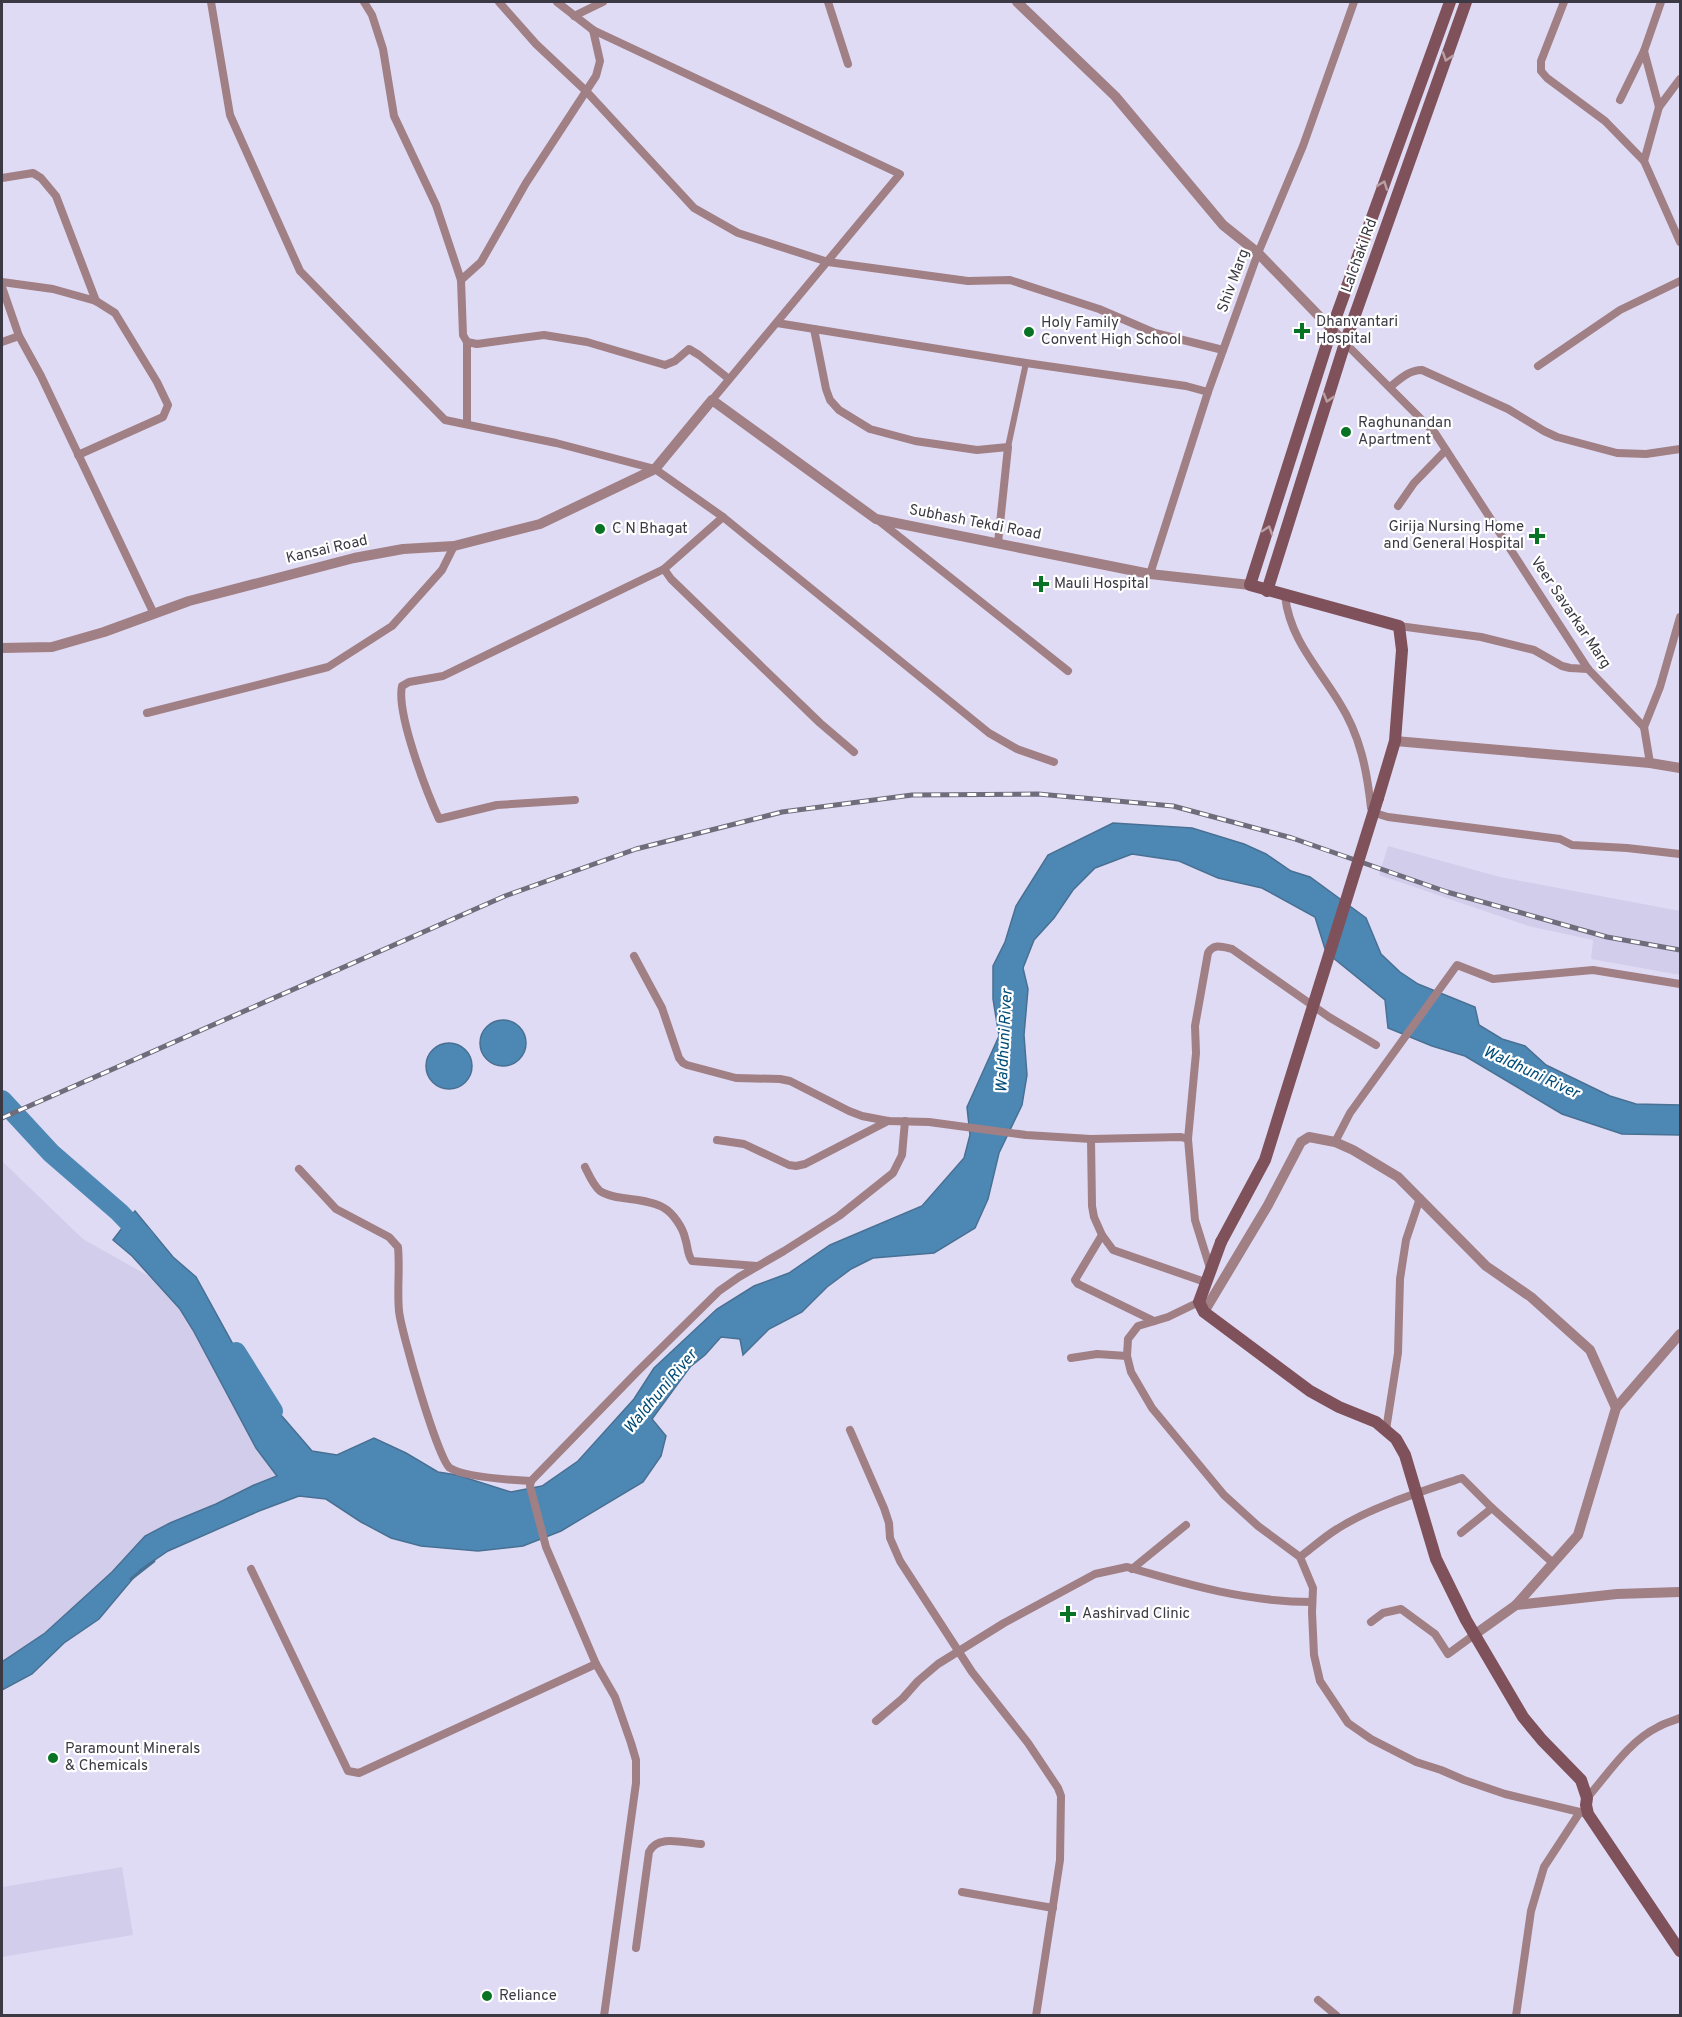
<svg xmlns="http://www.w3.org/2000/svg" width="1682" height="2017" viewBox="0 0 1682 2017" font-family="Overpass,sans-serif">
<style>
.built{fill:#d3cdec}
.water{fill:#4d88b5;stroke:#487093;stroke-width:1.5}
.lines{fill:none;stroke-linecap:round;stroke-linejoin:round}
.stream{stroke:#487093;stroke-width:3}
.river{stroke:#4d88b5;stroke-width:20}
.pedestrian{stroke:#a07f85;stroke-width:6}
.minor{stroke:#a07f85;stroke-width:8}
.tertiary{stroke:#a07f85;stroke-width:10}
.secondary{stroke:#7f515a;stroke-width:12}
.rail-casing{stroke:#6f6c7b;stroke-width:5}
.rail{stroke:#fff;stroke-width:3;stroke-dasharray:9;stroke-linecap:butt}
.secondary-bridge{stroke:#7f515a;stroke-width:12}
.oneway{stroke:#b99fa4}
.poi-dot{fill:#097325;stroke:#fff;stroke-width:2}
.labels{text-anchor:middle;dominant-baseline:central;stroke-width:4.5;stroke-linejoin:round;paint-order:stroke}
.street-label{font-size:15px;fill:#3b3943;stroke:#fff}
.poi-label{font-size:15px;fill:#3b3943;stroke:#fff;text-anchor:start}
.water-label{font-size:16px;font-style:italic;fill:#004c78;stroke:#fff}
</style>
<rect width="100%" height="100%" fill="#e0dbf4"/>
<g class="built">
<polygon points="1388,846 1500,877 1680,911 1680,975 1591,959 1593,940 1528,926 1379,875"/>
<polygon points="2,1161 83,1239 154,1279 180,1309 193,1330 256,1448 277,1476 254,1485 216,1504 170,1523 145,1536 112,1572 45,1633 2,1662"/>
<polygon points="122,1867 133,1935 2,1957 2,1887"/>
</g>
<g class="water">
<polygon points="1113,823 1192,828 1244,844 1266,854 1291,871 1310,877 1366,918 1381,954 1400,972 1418,984 1475,1007 1479,1025 1502,1039 1525,1046 1546,1065 1610,1096 1636,1104 1680,1105 1680,1135 1622,1134 1562,1114 1465,1056 1432,1046 1388,1028 1385,1000 1326,952 1315,917 1262,888 1218,878 1179,861 1132,854 1095,868 1073,890 1054,918 1034,940 1023,968 1028,989 1024,1035 1027,1075 1022,1105 999,1153 988,1199 975,1228 934,1253 873,1258 851,1269 827,1287 802,1312 769,1329 743,1355 740,1339 721,1337 705,1355 690,1367 652,1419 666,1436 661,1456 643,1482 561,1531 523,1546 478,1551 421,1546 391,1538 361,1522 326,1499 299,1496 259,1511 168,1551 140,1570 99,1619 64,1643 32,1674 2,1690 2,1662 45,1633 112,1572 145,1536 170,1523 216,1504 254,1485 277,1476 256,1448 193,1330 180,1309 132,1256 113,1240 135,1211 173,1257 196,1277 256,1386 312,1451 337,1455 374,1438 406,1453 438,1472 457,1475 511,1492 542,1486 578,1461 634,1399 654,1368 717,1309 754,1286 789,1273 830,1245 922,1206 964,1158 970,1135 967,1107 999,1036 993,999 993,966 1005,942 1016,906 1048,855"/>
<circle cx="503" cy="1043" r="23"/>
<circle cx="449" cy="1066" r="23"/>
</g>
<g class="lines">
<polyline class="stream" points="131,1579 154,1561"/>
<g class="river">
<polyline points="2,1100 51,1153 119,1212 145,1239"/>
<polyline points="236,1352 273,1411"/>
</g>
<polyline class="pedestrian" points="1008,447 1026,363"/>
<g class="minor">
<polyline points="211,2 230,115 300,271 445,420 556,443 655,469 723,517 989,733 1017,749 1054,762"/>
<polyline points="364,2 372,15 383,49 394,116 436,205 461,280 463,335 467,342 467,424"/>
<polyline points="499,2 536,44 586,91 694,208 738,233 828,262 968,281 1010,280 1099,309 1155,333 1223,350"/>
<polyline points="557,2 593,30 900,174 712,400"/>
<polyline points="828,2 848,64"/>
<polyline points="1564,2 1541,61 1541,71 1547,78 1605,121 1644,161"/>
<polyline points="1661,2 1644,51 1659,107 1644,161 1680,242"/>
<polyline points="574,16 603,2"/>
<polyline points="1620,100 1644,51"/>
<polyline points="1659,107 1680,79"/>
<polyline points="2,178 33,173 41,178 56,196 96,301"/>
<polyline points="461,280 481,262 526,183 596,76 600,61 593,30"/>
<polyline points="2,282 53,289 96,301 115,313 157,382 168,405 163,417 78,455"/>
<polyline points="2,287 19,336 41,376 154,614"/>
<polyline points="777,323 1026,363 1186,386 1208,392"/>
<polyline points="814,329 826,389 830,400 839,410 870,429 915,441 977,450 1008,447 998,543"/>
<polyline points="2,342 19,336"/>
<polyline points="467,342 477,344 544,335 587,342 665,365 675,361 689,349 699,355 729,379"/>
<polyline points="1345,343 1435,433 1588,669 1644,727 1650,763"/>
<polyline points="1538,366 1620,310 1680,281"/>
<path d="M1390 387C1400 379 1409 370 1422 370L1508 409 1544 431 1557 437 1617 453 1646 454 1680 449"/>
<polyline points="1398,506 1414,483 1446,450"/>
<polyline points="878,520 1068,671"/>
<polyline points="664,569 671,579 820,723 854,752"/>
<polyline points="1150,574 1208,392 1258,253 1303,146 1354,2"/>
<path d="M1285 596C1290 639 1317 666 1339 702 1360 735 1367 770 1371 808L1378 814 1388 817 1560 839 1572 845 1627 848 1680 854"/>
<polyline points="1399,626 1481,637 1534,650 1562,666 1570,668 1588,669"/>
<polyline points="147,713 328,667 392,626 442,570 454,546"/>
<polyline points="1644,727 1660,687 1680,617"/>
<path d="M575 800 497 805 439 819C427 793 396 713 402 686L409 682 443 676 664 569 723 517"/>
<polyline points="634,956 662,1008 679,1058 683,1063 687,1065 736,1078 780,1079 790,1081 849,1111 862,1116 888,1121 929,1122 1026,1135 1091,1139 1181,1137 1188,1139 1195,1220 1210,1268"/>
<polyline points="1091,1139 1092,1206 1094,1217 1102,1235 1075,1280 1078,1284 1154,1321"/>
<path d="M1188 1139 1196 1053 1195 1026 1208 953C1214 943 1223 947 1232 949L1329 1017 1376 1045"/>
<polyline points="717,1140 744,1144 789,1165 796,1166 805,1164 888,1121"/>
<polyline points="1335,1142 1350,1113 1457,965 1493,979 1593,970 1680,984"/>
<path d="M585 1167C589 1175 593 1185 600 1191 614 1201 647 1197 664 1208 673 1213 683 1228 685 1238 688 1246 687 1254 692 1261L757 1266"/>
<path d="M299 1169 336 1209 389 1237 398 1247C400 1269 397 1290 399 1311 401 1331 438 1460 450 1468 464 1477 512 1480 531 1481"/>
<polyline points="1102,1235 1113,1250 1205,1282"/>
<polyline points="1199,1302 1168,1317 1138,1326 1128,1339 1127,1356 1131,1372 1152,1408 1224,1495 1258,1526 1300,1557 1313,1588 1312,1612 1314,1655 1320,1681 1348,1723 1371,1739 1416,1762 1441,1770 1464,1780 1505,1794 1588,1814"/>
<polyline points="1071,1358 1097,1354 1127,1356"/>
<polyline points="850,1430 884,1508 889,1523 890,1538 900,1561 972,1672 1028,1743 1058,1788 1061,1796 1060,1860 1036,2016"/>
<polyline points="1386,1430 1398,1353 1400,1279 1406,1240 1420,1198"/>
<polyline points="1461,1533 1492,1508 1553,1563"/>
<path d="M1300 1557C1312 1548 1324 1537 1337 1529 1371 1507 1423 1491 1462 1478L1492 1508"/>
<polyline points="251,1569 348,1771 359,1773 596,1664"/>
<polyline points="1132,1569 1186,1525"/>
<polyline points="1371,1622 1383,1613 1401,1609 1435,1634 1448,1654 1474,1635"/>
<path d="M876 1721 903 1698 918 1681 938 1664 1004 1623 1095 1574 1127 1567C1189 1585 1247 1602 1312 1602"/>
<path d="M1587 1798C1608 1774 1629 1741 1658 1727 1665 1723 1673 1721 1680 1718"/>
<polyline points="962,1892 1053,1908"/>
<path d="M636 1948 649 1852C657 1834 684 1843 701 1844"/>
<polyline points="1318,2000 1337,2016"/>
<polyline points="604,2016 636,1783 636,1760 631,1743 615,1697 596,1664 546,1547 530,1486 531,1481 637,1372 719,1291 739,1277 784,1251 839,1216 893,1173 902,1155 905,1121"/>
<polyline points="1516,2016 1531,1911 1544,1867 1580,1812"/>
</g>
<g class="tertiary">
<polyline points="1017,2 1115,96 1223,225 1258,253 1345,343"/>
<polyline points="2,648 52,647 104,632 189,601 354,558 403,549 454,546 540,524 655,469 712,400 876,519 1150,574 1250,585"/>
<polyline points="1395,741 1650,763 1680,768"/>
<polyline points="1204,1312 1268,1205 1301,1142 1309,1137 1335,1142 1353,1150 1398,1177 1486,1266 1531,1297 1590,1350 1616,1408"/>
<polyline points="1516,1605 1617,1594 1680,1592"/>
<polyline points="1474,1635 1516,1605 1578,1535 1616,1408 1680,1334"/>
</g>
<g class="secondary">
<polyline points="1267,591 1345,343 1466,2"/>
<polyline points="1378,798 1395,741 1402,650 1399,626 1250,585 1332,328 1450,2"/>
<polyline points="1221,1242 1199,1302 1204,1312 1310,1391 1339,1407 1376,1422 1396,1439 1405,1455 1436,1559 1466,1620 1523,1717 1542,1740 1581,1780 1587,1798 1586,1805 1588,1814 1680,1951"/>
</g>
<defs>
<polyline id="rail" points="2,1118 505,896 636,849 782,812 912,795 1038,794 1173,806 1292,838 1447,892 1607,937 1680,950"/>
</defs>
<use href="#rail" class="rail-casing"/>
<use href="#rail" class="rail"/>
<polyline class="secondary-bridge" points="1221,1242 1265,1160 1378,798"/>
</g>
<defs><path id="oneway-chevron" d="M-2-3.5L2.5 0L-2 3.5" fill="none" stroke-width="1.6" stroke-linecap="round" stroke-linejoin="round" transform="scale(1.5)"/></defs>
<g class="oneway">
<use href="#oneway-chevron" transform="translate(1447 57) rotate(109)"/>
<use href="#oneway-chevron" transform="translate(1383 185) rotate(-70)"/>
<use href="#oneway-chevron" transform="translate(1328 398) rotate(107)"/>
<use href="#oneway-chevron" transform="translate(1268 530) rotate(-72)"/>
</g>
<g class="poi-dot">
<path d="M1299 322h6v6h6v6h-6v6h-6v-6h-6v-6h6z"/>
<circle cx="1029" cy="332" r="6"/>
<circle cx="1346" cy="432" r="6"/>
<circle cx="600" cy="529" r="6"/>
<path d="M1534 527h6v6h6v6h-6v6h-6v-6h-6v-6h6z"/>
<path d="M1038 575h6v6h6v6h-6v6h-6v-6h-6v-6h6z"/>
<path d="M1065 1605h6v6h6v6h-6v6h-6v-6h-6v-6h6z"/>
<circle cx="53" cy="1758" r="6"/>
<circle cx="487" cy="1996" r="6"/>
</g>
<g class="labels">
<g class="street-label">
<text transform="translate(1360 256) rotate(-70)">Lalchaki Rd</text>
<text transform="translate(1234 281) rotate(-70)">Shiv Marg</text>
<text transform="translate(975 523) rotate(11)">Subhash Tekdi Road</text>
<text transform="translate(327 550) rotate(-13)">Kansai Road</text>
<text transform="translate(1570 613) rotate(56)">Veer Savarkar Marg</text>
</g>
<g class="poi-label">
<text x="1316" y="322">Dhanvantari<tspan x="1316" dy="17">Hospital</tspan></text>
<text x="1041" y="323">Holy Family<tspan x="1041" dy="17">Convent High School</tspan></text>
<text x="1358" y="423">Raghunandan<tspan x="1358" dy="17">Apartment</tspan></text>
<text x="1524" y="527" text-anchor="end">Girija Nursing Home<tspan x="1524" dy="17">and General Hospital</tspan></text>
<text x="612" y="529">C N Bhagat</text>
<text x="1054" y="584">Mauli Hospital</text>
<text x="1082" y="1614">Aashirvad Clinic</text>
<text x="65" y="1749">Paramount Minerals<tspan x="65" dy="17">&amp; Chemicals</tspan></text>
<text x="499" y="1996">Reliance</text>
</g>
<g class="water-label">
<text transform="translate(1005 1041) rotate(-87)">Waldhuni River</text>
<text transform="translate(1531 1073) rotate(25)">Waldhuni River</text>
<text transform="translate(661 1392) rotate(-50)">Waldhuni River</text>
</g>
</g>
<rect width="1682" height="2017" fill="none" stroke="#3b3943" stroke-width="6"/>
</svg>
